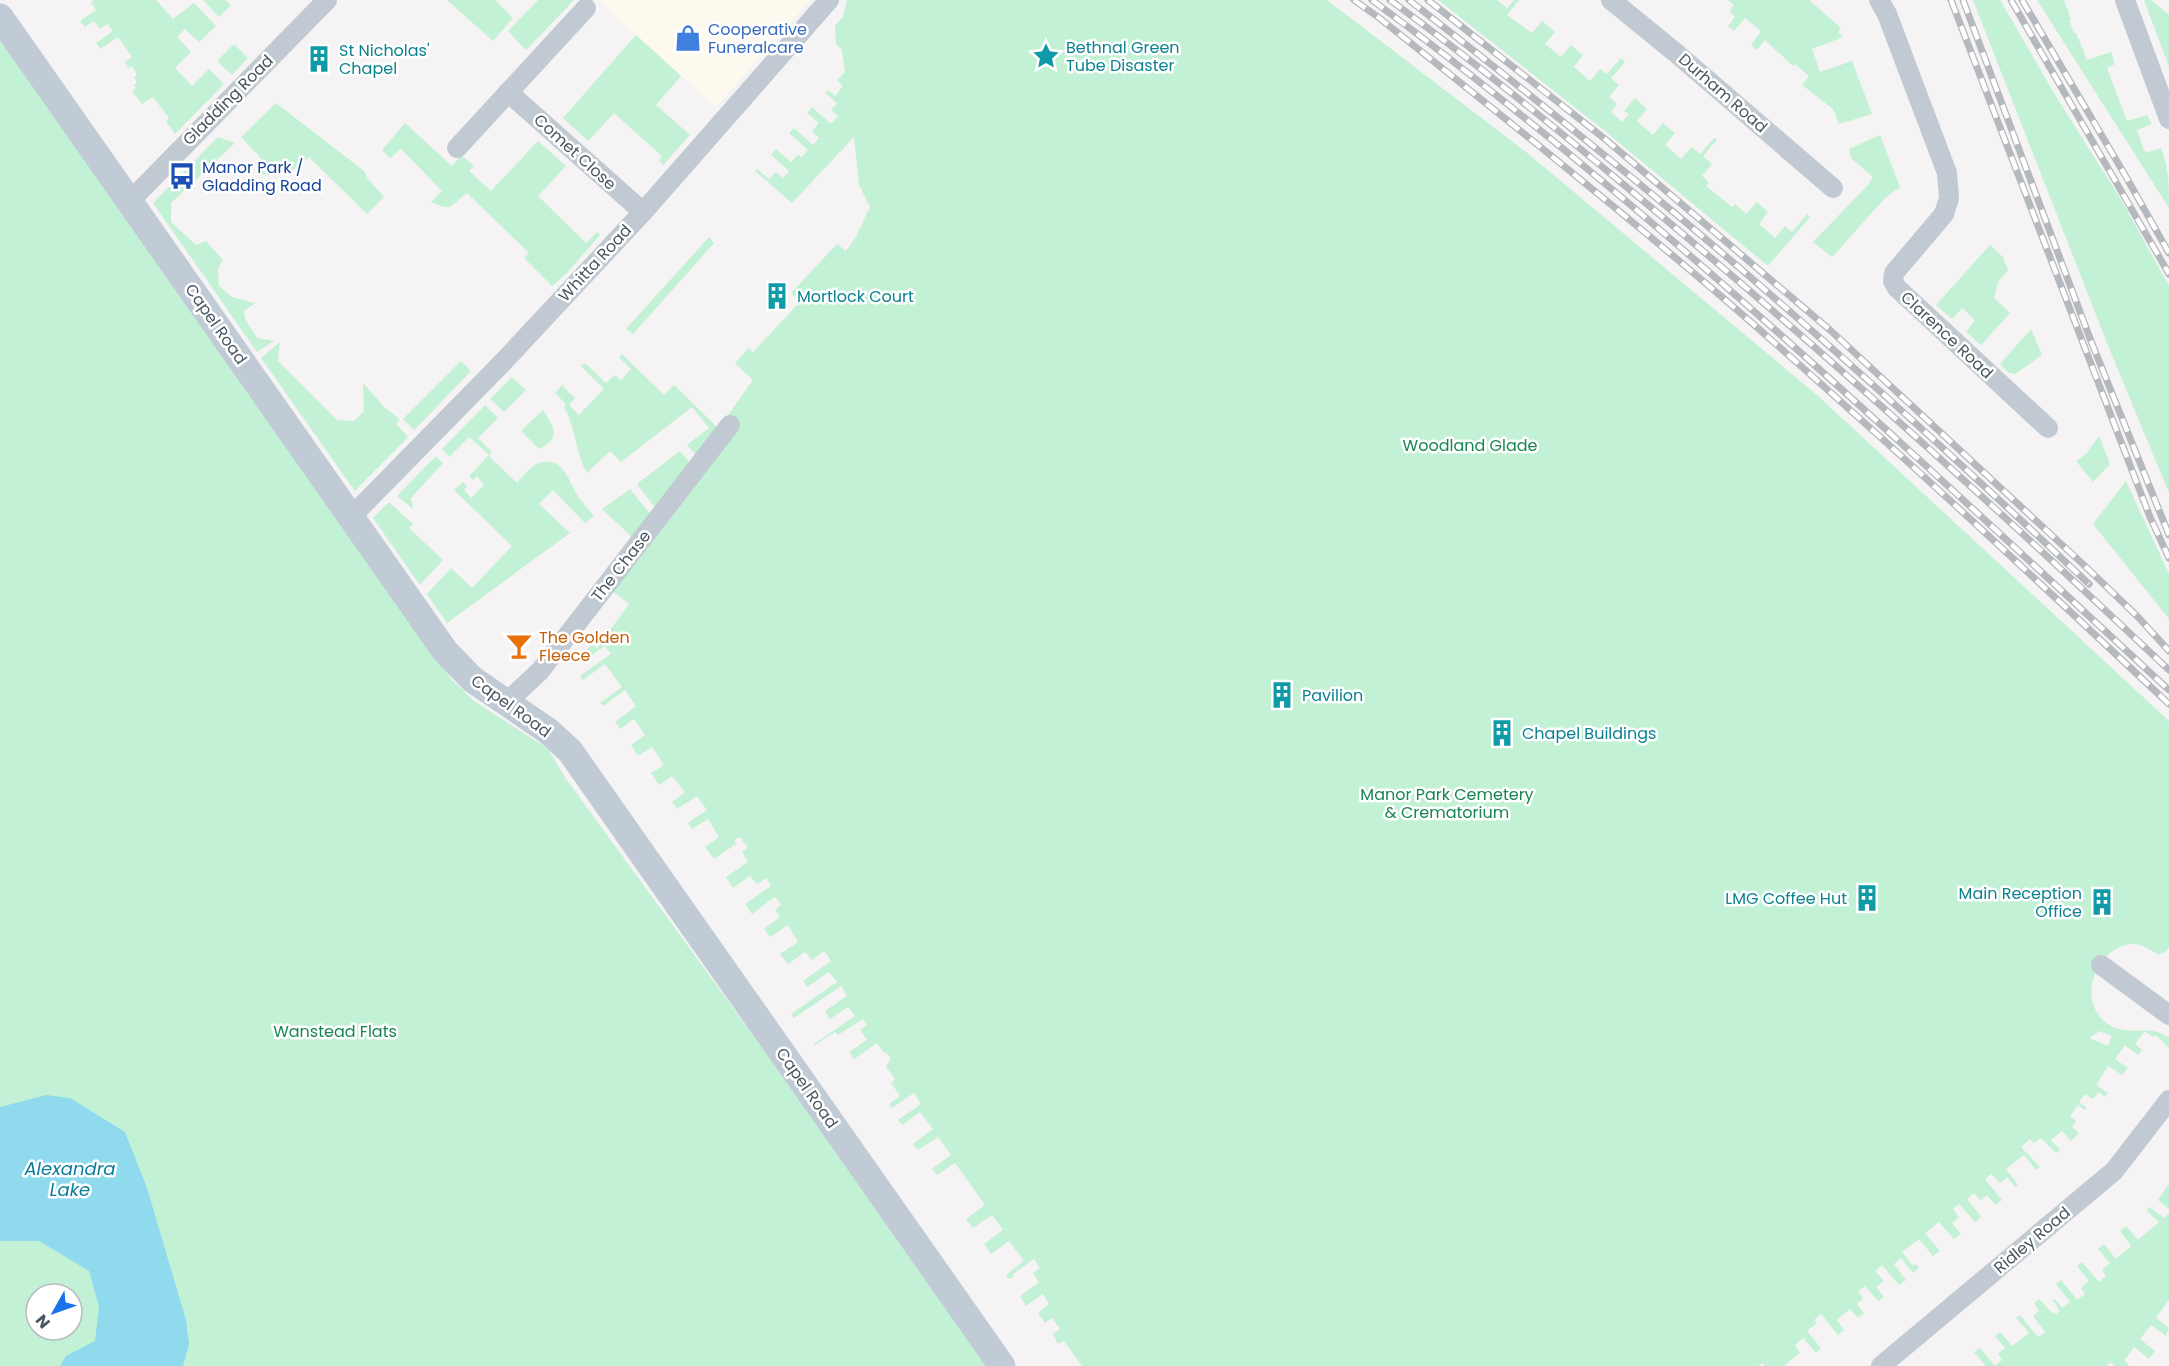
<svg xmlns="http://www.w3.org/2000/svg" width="2169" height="1366" viewBox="0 0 2169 1366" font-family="Poppins,sans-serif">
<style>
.commercial{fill:#fdf9ef}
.green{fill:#c3f1d5;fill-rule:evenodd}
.water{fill:#90daee}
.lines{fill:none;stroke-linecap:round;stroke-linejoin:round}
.street{stroke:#c1cad2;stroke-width:20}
.secondary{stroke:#c1cbd6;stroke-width:27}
.rail-casing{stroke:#b5b8bd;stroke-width:7}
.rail{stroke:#fff;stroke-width:4.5;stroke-dasharray:14;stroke-linecap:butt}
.labels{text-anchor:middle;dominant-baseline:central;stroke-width:5;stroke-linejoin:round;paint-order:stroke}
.shop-label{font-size:16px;fill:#366cbe;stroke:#fff;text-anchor:start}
.culture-label{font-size:16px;fill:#0d838f;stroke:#fff;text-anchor:start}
.street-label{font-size:16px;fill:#4a5661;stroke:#fff}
.transit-label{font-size:16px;fill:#164399;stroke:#fff;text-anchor:start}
.park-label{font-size:16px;fill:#17864f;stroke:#fff}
.food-label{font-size:16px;fill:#c56008;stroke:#fff;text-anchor:start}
.water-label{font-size:18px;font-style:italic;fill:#0c7c9b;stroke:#fff}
</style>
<rect width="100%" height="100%" fill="#f5f3f3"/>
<polygon class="commercial" points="598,0 810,0 716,107"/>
<g class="green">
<polygon points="94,0 156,0 173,19 194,3 216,26 199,42 185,29 177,37 191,52 175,68 192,86 209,69 224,84 175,134 166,121 169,118 153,97 142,104 132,91 136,88 134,85 137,82 134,77 137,74 132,66 129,68 125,62 132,57 118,37 100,49 96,43 113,31 108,24 100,29 94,21 85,27 80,21 96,10 91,2"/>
<polygon points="203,0 225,0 231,5 219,17"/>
<polygon points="447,0 495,0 513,18 493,41"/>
<polygon points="538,0 574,0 526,50 508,31"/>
<path d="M847 0H1327L1526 152 1817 395 2169 721V947L2164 954 2162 952 2159 955C2152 951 2143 944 2134 944 2102 944 2080 988 2098 1014 2119 1044 2147 1020 2169 1038V1048L2157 1036H2151L2145 1031 2135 1044 2142 1050 2138 1055 2125 1045 2115 1059 2128 1068 2122 1075 2108 1066 2096 1085 2108 1093 2105 1097 2099 1092 2093 1099 2085 1094 2079 1102 2087 1108 2085 1110 2078 1105 2070 1116 2076 1121 2072 1127 2079 1133 2071 1141 2062 1131 2051 1140 2060 1150 2056 1153 2041 1138 2034 1143 2030 1139 2021 1147 2040 1167 2036 1170 2024 1155 2006 1169 2018 1185 2015 1187 2007 1177 2000 1183 1991 1174 1985 1179 2002 1200 1995 1205 1987 1195 1980 1200 1974 1193 1967 1199 1981 1217 1975 1222 1959 1204 1953 1209 1959 1217 1952 1223 1961 1234 1954 1239 1939 1222 1925 1233 1940 1251 1933 1256 1919 1239 1902 1252 1913 1266 1916 1264 1919 1268 1913 1273 1901 1258 1894 1264 1906 1280 1899 1285 1882 1265 1875 1271 1884 1281 1876 1287 1884 1297 1878 1301 1865 1286 1858 1291 1863 1298 1857 1304 1864 1313 1858 1318 1850 1309 1837 1320 1844 1330 1838 1335 1821 1314 1814 1320 1817 1323 1807 1331 1821 1348 1816 1353 1803 1338 1795 1345 1800 1353 1784 1366H1765L1763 1363 1758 1366H1082L1064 1341 1058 1344 1053 1334 1060 1329 1052 1318 1045 1323 1038 1313 1049 1304 1043 1294 1026 1306 1020 1296 1039 1282 1033 1273 1040 1268 1034 1259 1013 1274 1014 1276 1009 1279 1006 1275 1024 1261 1009 1241 991 1254 984 1244 1003 1230 992 1215 973 1228 966 1219 985 1205 955 1163 937 1175 932 1169 951 1155 938 1137 918 1150 913 1144 933 1129 920 1112 902 1125 898 1120 921 1104 914 1093 892 1108 889 1104 900 1096 891 1083 895 1079 886 1067 891 1058 887 1053 883 1052 877 1043 854 1059 849 1052 867 1040 860 1030 867 1025 863 1019 838 1035 835 1032 815 1045 814 1044 855 1016 848 1007 830 1019 825 1011 847 996 841 986 794 1018 791 1014 837 982 829 972 807 987 803 981 831 961 824 951 812 960 805 952 788 964 780 954 798 942 788 925 770 937 764 929 780 917 775 910 781 905 775 897 752 914 745 904 771 886 766 878 757 884 750 876 733 888 726 877 748 862 742 852 748 848 740 837 734 840 736 844 714 859 705 847 719 837 708 819 692 829 688 823 707 810 697 796 677 809 672 802 685 792 672 776 659 785 651 773 664 765 652 747 638 756 631 745 645 735 634 719 620 729 615 722 636 706 625 690 603 706 600 703 622 687 605 664 583 680 580 676 611 654 605 646 589 657 586 652 591 644 597 648 629 604 611 590 740 427 728 415 753 380 735 363 749 348 753 352 800 302 791 293 837 244 846 251 856 237 870 207 859 185 854 137 792 203 755 171 757 169 769 179 776 172 783 178 789 171 771 155 776 149 791 162 798 155 802 157 808 150 789 133 794 128 813 145 819 138 812 131 819 123 807 113 812 107 831 124 838 116 831 110 837 103 825 93 828 90 835 96 843 86 837 80 845 72 842 50 836 44 835 26 843 17ZM2100 1031 2112 1036 2108 1046 2089 1038Z"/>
<polygon points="1438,0 1497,0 1507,8 1514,0 1519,0 1507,15 1532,33 1542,21 1555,32 1545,44 1561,57 1571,45 1583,55 1574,67 1590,81 1600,69 1607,74 1621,58 1625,62 1611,78 1619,85 1609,97 1617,104 1611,112 1622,122 1629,114 1624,111 1635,98 1647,109 1637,121 1653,135 1663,123 1675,133 1665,145 1681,159 1692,147 1700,154 1714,138 1717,140 1703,156 1712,164 1702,176 1709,182 1706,186 1732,207 1735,204 1746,214 1757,202 1768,212 1759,224 1775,238 1785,226 1792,232 1807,214 1810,217 1768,266 1605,131"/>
<polygon points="1728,0 1809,0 1841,28 1838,32 1843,37 1812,49 1820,72 1852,61 1872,114 1839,124 1833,109 1802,85 1809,76 1795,64 1793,66 1765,40 1757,50 1751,45 1761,31 1745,18 1734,31 1728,26 1735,17 1729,11 1734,5"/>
<polygon points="1973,0 2000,0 2054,93 2123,203 2169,286 2169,493 2107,343"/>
<path d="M2037 0H2064L2071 19 2069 21 2074 33H2076L2087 60 2111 52 2115 64 2107 68 2127 121 2147 115 2152 124 2137 130 2145 153 2161 148C2169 169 2169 185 2169 208Z"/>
<polygon points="2144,0 2151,0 2169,15 2169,67"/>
<polygon points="636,35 681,76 656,105 690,135 663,165 659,160 662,156 614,113 588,141 563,118"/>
<path d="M0 37 451 679 474 701 548 749 564 776 763 1049 986 1366H0ZM36 1294H72V1330H36Z"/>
<polygon points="234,44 248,58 232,75 217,61"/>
<polygon points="276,103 364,171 368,179 384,197 367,214 309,157 293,170 262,175 259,173 260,157 241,137"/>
<polygon points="405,123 452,166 461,155 474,166 469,171 491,191 538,141 566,166 538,196 586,243 597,232 600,235 567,273 552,286 524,258 529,253 467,193 450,207 443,207 431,202 442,191 401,149 390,158 382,150"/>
<polygon points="1880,135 1900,187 1885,198 1832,257 1813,242 1868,185 1873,177 1851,158 1849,149"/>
<polygon points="218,137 235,143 171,203 171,222 196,245 206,241 223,260 218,269 219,286 232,297 255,303 244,311 245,319 257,338 274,341 257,352 153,203"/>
<polygon points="709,237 714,243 633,334 626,329"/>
<polygon points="1990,245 2003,257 2008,270 1998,282 1994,298 2010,313 1981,345 1966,332 1975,320 1962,308 1952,319 1936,305"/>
<polygon points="2031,329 2042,355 2015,374 2009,373 2000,364"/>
<polygon points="280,342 278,361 337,420 354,421 364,411 363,383 385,408 400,419 396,424 408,437 355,491 261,358"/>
<path d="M622 354 664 395 674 385 717 427 696 455 687 445 709 428 692 407 621 462 610 451 587 473C575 452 576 428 564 407L566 404 555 393 562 385 575 398 569 405 579 415 604 389 581 366 585 363 606 383 615 375 621 380 631 369 619 357Z"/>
<polygon points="461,361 471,371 414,430 403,419"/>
<polygon points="512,377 526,390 504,412 490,399"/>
<path d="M485 405 498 418 478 438 492 452 489 456 517 483C524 475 532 464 542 462 564 457 570 484 579 498 584 504 589 510 594 516L585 523 553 490 539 504 570 533 447 623 427 594 451 568 472 588 512 546 454 490 463 482 467 486 464 490 471 498 484 485 477 476 473 480 469 476 489 455 469 437 449 457 442 449Z"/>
<path d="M543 410C554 428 562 438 539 449L521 431Z"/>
<polygon points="2099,436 2110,464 2093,482 2076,461 2086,454"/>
<polygon points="680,451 690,463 656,509 637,484"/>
<polygon points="436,456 443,463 410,499 412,501 413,509 397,496"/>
<polygon points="2126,481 2169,574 2169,619 2093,524"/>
<polygon points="630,489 651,515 633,538 602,509"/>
<polygon points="389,502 413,524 409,528 443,560 420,585 373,518"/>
<polygon points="2168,1185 2169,1186 2169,1209 2158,1200"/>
<polygon points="2149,1207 2165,1218 2169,1213 2169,1300 2156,1318 2169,1328 2166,1336 2151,1325 2140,1339 2155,1351 2149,1359 2134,1347 2124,1361 2130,1366 2115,1366 2110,1362 2107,1366 1986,1366 1974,1352 1980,1348 1995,1366 2002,1360 1998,1354 2005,1348 1995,1336 2000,1332 2012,1346 2029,1333 2016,1318 2020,1315 2038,1337 2045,1332 2033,1316 2039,1311 2034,1303 2039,1299 2051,1312 2056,1314 2060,1311 2053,1300 2055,1299 2062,1308 2070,1302 2056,1284 2061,1280 2077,1300 2085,1294 2081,1288 2089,1281 2077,1266 2082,1262 2099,1282 2106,1276 2102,1270 2110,1263 2098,1249 2104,1244 2116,1259 2131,1246 2120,1231 2126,1226 2138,1240 2159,1222 2146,1210"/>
</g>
<polygon class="water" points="46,1095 70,1098 125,1132 147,1188 186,1320 189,1344 183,1366 60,1366 66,1356 95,1341 99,1307 89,1271 39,1241 0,1241 0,1107"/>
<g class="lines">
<g class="street">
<polyline points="1611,0 1676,53 1833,188"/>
<polyline points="1879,0 1887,14 1947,173 1949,198 1944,214 1894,273 1893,281 1897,288 2048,428"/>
<polyline points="2125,0 2169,119"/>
<polyline points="508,92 643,212"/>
<polyline points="457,148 586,8"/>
<polyline points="130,201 327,0"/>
<polyline points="351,517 505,360 643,212 829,0"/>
<polyline points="507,702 540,671 730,425"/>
<polyline points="2101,965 2169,1015"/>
<polyline points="1881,1366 2114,1171 2169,1100"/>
</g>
<polyline class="secondary" points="0,17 445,651 472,679 548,731 570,751 1002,1366"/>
<defs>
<g id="rail">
<path d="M1354 0 1378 17C1496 111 1614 205 1729 303 1879 433 2024 568 2169 704"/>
<path d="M1372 0C1655 209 1911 452 2169 690"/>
<path d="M1390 0C1472 60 1551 124 1629 189 1815 343 1994 505 2169 670"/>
<path d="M1409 0C1508 77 1606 155 1702 236 1835 348 1963 465 2089 584"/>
<polyline points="1428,0 1605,139 1830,330 2086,567 2138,617 2169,651"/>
<polyline points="1951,0 2150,517 2169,558"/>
<polyline points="1963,0 2091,341 2169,535"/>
<polyline points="2011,0 2169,274"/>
<polyline points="2022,0 2125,175 2169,253"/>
</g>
</defs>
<use href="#rail" class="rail-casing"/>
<use href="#rail" class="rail"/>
</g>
<defs>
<symbol id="shop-bare" viewBox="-9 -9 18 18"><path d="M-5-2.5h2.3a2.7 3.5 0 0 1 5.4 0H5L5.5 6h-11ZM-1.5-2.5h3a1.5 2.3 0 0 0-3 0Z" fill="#3f7fe0" stroke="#fff" stroke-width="2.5" paint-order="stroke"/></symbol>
<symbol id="sight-bare" viewBox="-9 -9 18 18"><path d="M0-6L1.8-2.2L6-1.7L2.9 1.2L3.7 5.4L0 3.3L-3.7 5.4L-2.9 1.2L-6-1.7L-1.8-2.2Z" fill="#0f9aa8" stroke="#fff" stroke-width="2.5" paint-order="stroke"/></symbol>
<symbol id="building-bare" viewBox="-9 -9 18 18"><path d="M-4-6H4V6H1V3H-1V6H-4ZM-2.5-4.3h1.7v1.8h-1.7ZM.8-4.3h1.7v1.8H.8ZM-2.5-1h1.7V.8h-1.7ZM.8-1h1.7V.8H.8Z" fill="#0f9aa8" stroke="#fff" stroke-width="2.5" paint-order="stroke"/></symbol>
<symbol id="bus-bare" viewBox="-9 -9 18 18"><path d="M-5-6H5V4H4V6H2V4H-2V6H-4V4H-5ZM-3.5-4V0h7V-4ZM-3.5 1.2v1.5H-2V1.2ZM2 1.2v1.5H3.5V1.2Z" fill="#1a4fb4" stroke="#fff" stroke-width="2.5" paint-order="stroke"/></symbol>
<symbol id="bar-bare" viewBox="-9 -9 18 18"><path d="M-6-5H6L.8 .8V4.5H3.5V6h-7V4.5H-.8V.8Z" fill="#e8710a" stroke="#fff" stroke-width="2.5" paint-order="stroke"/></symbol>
</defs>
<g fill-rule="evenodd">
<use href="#shop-bare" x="669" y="19" width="38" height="38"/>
<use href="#sight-bare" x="1027" y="37" width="38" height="38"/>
<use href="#building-bare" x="300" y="40" width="38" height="38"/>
<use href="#bus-bare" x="163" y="157" width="38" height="38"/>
<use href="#building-bare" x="758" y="277" width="38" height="38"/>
<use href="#bar-bare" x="500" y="627" width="38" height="38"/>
<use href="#building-bare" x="1263" y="676" width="38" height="38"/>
<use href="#building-bare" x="1483" y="714" width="38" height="38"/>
<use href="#building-bare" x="1848" y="879" width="38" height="38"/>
<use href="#building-bare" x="2083" y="883" width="38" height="38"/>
</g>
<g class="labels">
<g class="shop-label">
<text x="708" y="29">Cooperative<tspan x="708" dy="18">Funeralcare</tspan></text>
</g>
<g class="culture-label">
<text x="1066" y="47">Bethnal Green<tspan x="1066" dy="18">Tube Disaster</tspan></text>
<text x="339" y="50">St Nicholas'<tspan x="339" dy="18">Chapel</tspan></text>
<text x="797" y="296">Mortlock Court</text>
<text x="1302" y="695">Pavilion</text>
<text x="1522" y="733">Chapel Buildings</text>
<text x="2082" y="893" text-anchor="end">Main Reception<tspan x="2082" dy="18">Office</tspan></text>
<text x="1847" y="898" text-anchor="end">LMG Coffee Hut</text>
</g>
<g class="street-label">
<text transform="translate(1723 93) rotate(41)">Durham Road</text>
<text transform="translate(228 100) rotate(-45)">Gladding Road</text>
<text transform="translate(575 152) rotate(42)">Comet Close</text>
<text transform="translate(595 263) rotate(-47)">Whitta Road</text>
<text transform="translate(216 324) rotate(55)">Capel Road</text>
<text transform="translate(1947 335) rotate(43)">Clarence Road</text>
<text transform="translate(621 566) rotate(-52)">The Chase</text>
<text transform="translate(511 706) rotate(36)">Capel Road</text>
<text transform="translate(807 1088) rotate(55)">Capel Road</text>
<text transform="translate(2032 1240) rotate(-40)">Ridley Road</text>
</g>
<g class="transit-label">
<text x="202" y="167">Manor Park /<tspan x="202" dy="18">Gladding Road</tspan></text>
</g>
<g class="park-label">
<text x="1470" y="445">Woodland Glade</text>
<text x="1447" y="794">Manor Park Cemetery<tspan x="1447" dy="18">&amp; Crematorium</tspan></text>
<text x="335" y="1031">Wanstead Flats</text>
</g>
<g class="food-label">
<text x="539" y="637">The Golden<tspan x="539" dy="18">Fleece</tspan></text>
</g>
<g class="water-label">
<text x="70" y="1168">Alexandra<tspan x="70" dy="21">Lake</tspan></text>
</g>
</g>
<g transform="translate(54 1312) rotate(230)"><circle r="28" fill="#ffffff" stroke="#b7bbc0" stroke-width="1.5"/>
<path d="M0-4.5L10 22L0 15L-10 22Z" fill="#1a73e8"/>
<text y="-9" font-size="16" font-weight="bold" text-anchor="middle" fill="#4a5661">N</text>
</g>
</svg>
